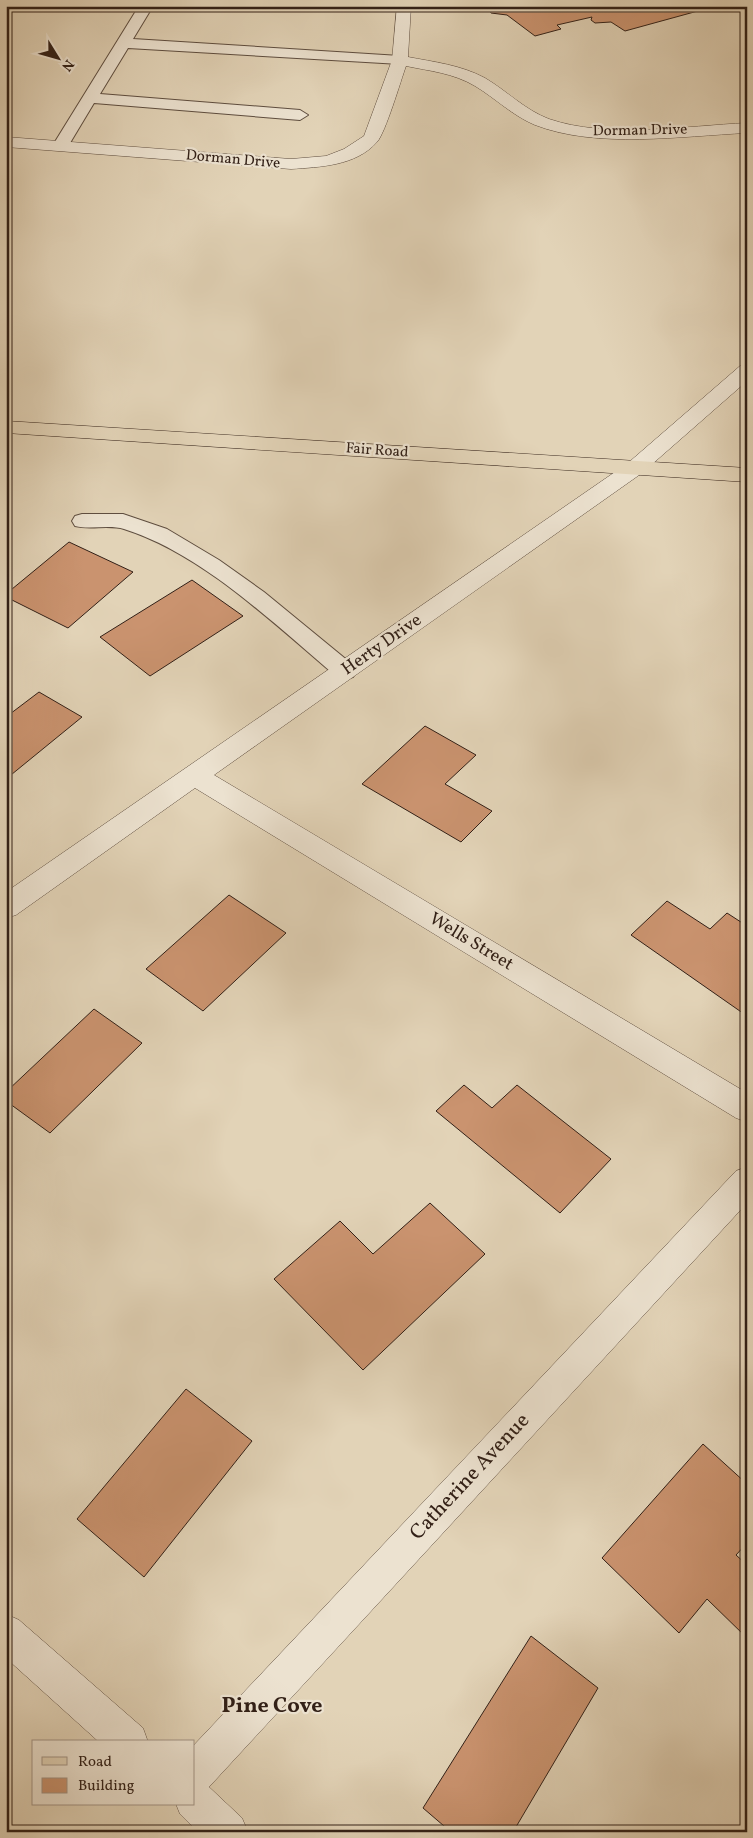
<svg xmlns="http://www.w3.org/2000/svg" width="753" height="1838" viewBox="0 0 753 1838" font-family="Vollkorn,serif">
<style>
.building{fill:#ca936f;stroke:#322017}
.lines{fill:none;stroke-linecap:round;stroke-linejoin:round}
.lane-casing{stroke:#5e4d3f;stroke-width:2}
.street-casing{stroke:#5e4d3f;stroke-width:1}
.primary-casing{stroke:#322017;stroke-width:1}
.lane{fill:#ece2d0;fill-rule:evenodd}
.street{fill:#ece2d0;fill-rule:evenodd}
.primary{fill:#e2d3b7;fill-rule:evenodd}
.labels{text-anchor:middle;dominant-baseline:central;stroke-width:4.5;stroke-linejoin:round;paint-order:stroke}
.far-street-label{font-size:15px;fill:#322017;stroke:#ece2d0}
.street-label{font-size:18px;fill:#322017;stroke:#ece2d0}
.near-street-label{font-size:21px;fill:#322017;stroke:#ece2d0}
.near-neighbourhood-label{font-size:22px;font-weight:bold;fill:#322017;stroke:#ece2d0}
</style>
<rect width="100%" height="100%" fill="#e2d3b7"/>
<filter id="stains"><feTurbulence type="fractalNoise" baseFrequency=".004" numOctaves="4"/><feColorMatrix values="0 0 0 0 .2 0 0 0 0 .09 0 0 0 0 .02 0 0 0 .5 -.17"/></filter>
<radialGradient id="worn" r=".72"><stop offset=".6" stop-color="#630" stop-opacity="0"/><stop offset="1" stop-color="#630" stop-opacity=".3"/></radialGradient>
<g class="building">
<polygon points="716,6 625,31 611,22 595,23 591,20 592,17 557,25 561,29 535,36 507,15 491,13 487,7"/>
<polygon points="69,542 133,572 68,628 6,597 6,594"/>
<polygon points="192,580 243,616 150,676 100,637"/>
<polygon points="39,692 82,717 6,779 6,717"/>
<polygon points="425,726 476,755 445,784 492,811 461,842 362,784"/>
<polygon points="229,895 286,933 203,1011 146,969"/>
<polygon points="667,901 710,929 727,913 747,926 747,1016 631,935"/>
<polygon points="94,1009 142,1043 50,1133 6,1101 6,1092"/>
<polygon points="464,1085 492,1108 517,1085 611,1159 560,1213 436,1111"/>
<polygon points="430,1203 485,1254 363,1370 274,1279 340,1221 373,1254"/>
<polygon points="186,1389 252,1441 144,1577 77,1519"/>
<polygon points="703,1444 747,1484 747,1543 736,1555 747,1565 747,1638 707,1599 679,1633 602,1558"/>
<polygon points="531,1636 598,1688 513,1832 451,1832 423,1808"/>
</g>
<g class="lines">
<defs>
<g id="lane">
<polygon points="139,6 153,6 133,39 400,56 407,60 400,64 128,48 100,94 300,110 308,115 300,120 94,103 67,148 55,148 53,145"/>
<path d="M82 514H123L167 529 219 560 264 592 353 665 356 671 353 677 345 679 337 677C274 624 203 554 124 529 109 524 91 530 75 526L72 521 75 516Z"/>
</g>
<g id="street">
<path d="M397 6H411L408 57C434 62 461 65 485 78 507 91 525 110 549 119 607 139 686 126 747 123V133C681 136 597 149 535 125 513 116 495 98 475 86 453 73 430 71 406 66 401 80 385 134 377 142 356 166 320 167 291 169L6 147V137L291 159 326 156 344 149 364 136 392 60Z"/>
<polygon points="747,364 747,381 642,473 214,775 747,1093 747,1122 736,1118 195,788 16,915 6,918 6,892 628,463 740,366"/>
<polygon points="747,1167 747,1203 209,1787 242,1818 248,1832 198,1832 180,1814 176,1804 194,1804 194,1745 736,1171"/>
<polygon points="6,1614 19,1620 143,1728 148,1742 99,1742 6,1658"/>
</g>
<polygon id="primary" points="6,421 747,468 747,482 6,433"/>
</defs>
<use href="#lane" class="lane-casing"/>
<use href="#street" class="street-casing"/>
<use href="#primary" class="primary-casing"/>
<use href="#lane" class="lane"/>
<use href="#street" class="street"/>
<use href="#primary" class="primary"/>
</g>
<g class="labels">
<g class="far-street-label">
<text transform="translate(640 131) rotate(-1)">Dorman Drive</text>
<text transform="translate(233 160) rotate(5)">Dorman Drive</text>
<text transform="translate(377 451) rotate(4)">Fair Road</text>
</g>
<g class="street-label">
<text transform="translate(382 645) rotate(-35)">Herty Drive</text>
<text transform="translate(471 942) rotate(31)">Wells Street</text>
</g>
<g class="near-street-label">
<text transform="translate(470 1477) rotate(-47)">Catherine Avenue</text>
</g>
<g class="near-neighbourhood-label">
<text x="272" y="1706">Pine Cove</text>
</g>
</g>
<rect width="753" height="1838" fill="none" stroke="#e2d3b7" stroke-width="25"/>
<rect x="8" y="8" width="738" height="1823" fill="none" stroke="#322017" stroke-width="2.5"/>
<rect x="12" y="12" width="728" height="1813" fill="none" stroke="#322017"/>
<rect x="32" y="1740" width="162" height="65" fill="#ece2d0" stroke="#a29486"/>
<rect x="42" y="1757" width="25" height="8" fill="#e2d3b7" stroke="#a29486"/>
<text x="78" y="1766" font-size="15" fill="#322017">Road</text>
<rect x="42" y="1778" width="25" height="15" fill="#ca936f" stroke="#a29486"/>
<text x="78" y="1790" font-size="15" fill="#322017">Building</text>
<g transform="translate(58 58) rotate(127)" stroke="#ece2d0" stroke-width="4" paint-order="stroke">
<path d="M0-4L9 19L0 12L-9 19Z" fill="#322017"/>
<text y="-8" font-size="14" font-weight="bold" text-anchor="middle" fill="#322017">N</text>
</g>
<rect width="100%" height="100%" filter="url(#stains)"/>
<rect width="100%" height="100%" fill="url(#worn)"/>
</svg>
